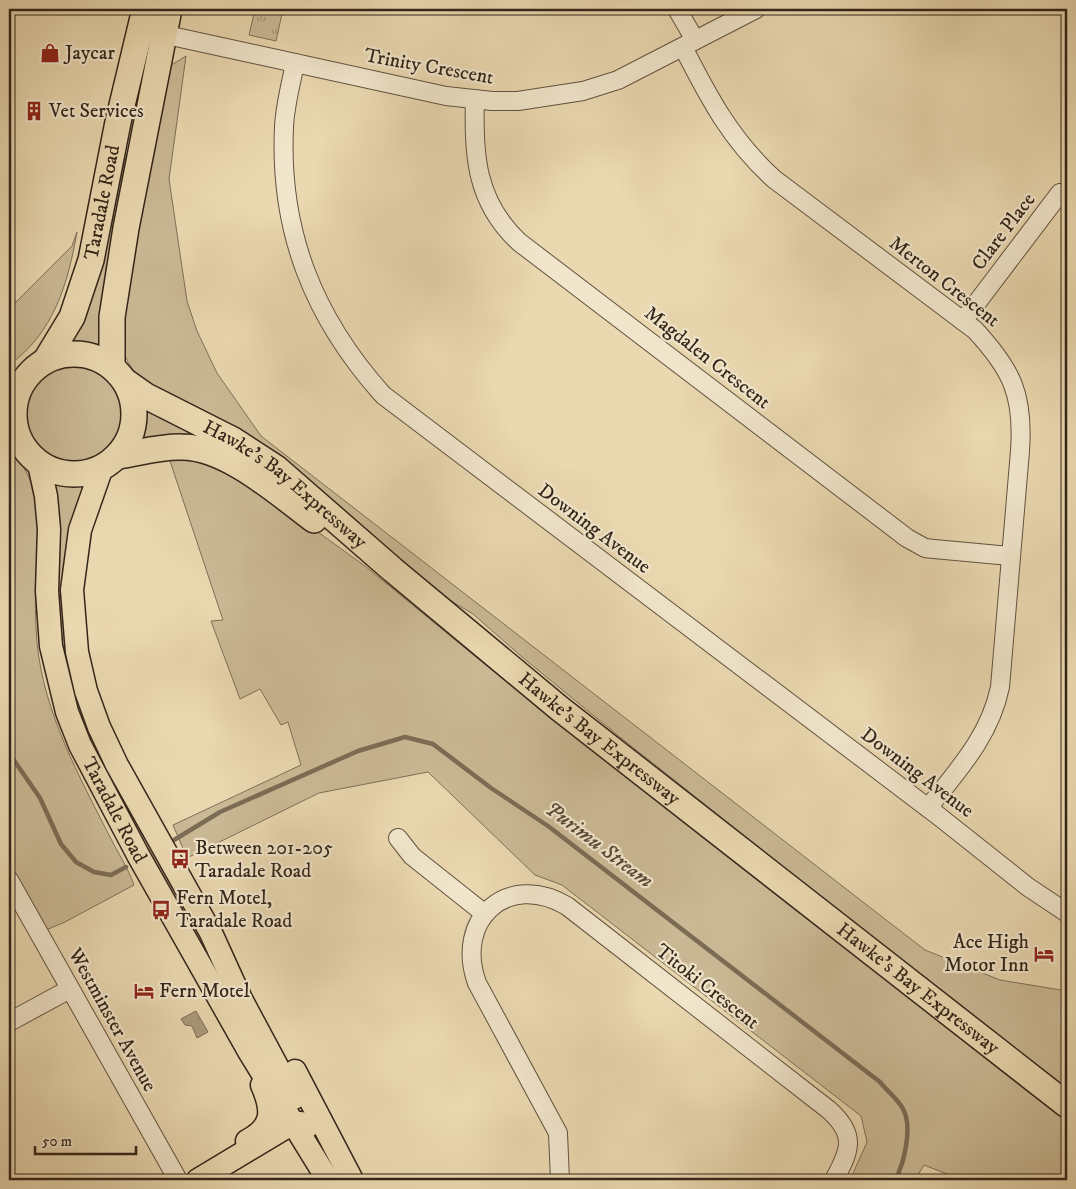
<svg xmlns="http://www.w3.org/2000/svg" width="1076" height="1189" viewBox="0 0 1076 1189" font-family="'IM FELL DW Pica',serif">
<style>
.grass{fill:#cbba96;stroke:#7f7058}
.park{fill:url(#park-tufts);stroke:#7f7058}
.water{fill:url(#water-ripples);stroke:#7c6c55}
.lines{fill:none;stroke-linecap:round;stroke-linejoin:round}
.stream{stroke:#7c6c55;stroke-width:4.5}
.minor-casing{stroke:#61523f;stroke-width:20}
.major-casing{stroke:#332519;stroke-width:25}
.highway-casing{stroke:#332519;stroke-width:28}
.minor{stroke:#f1e6cc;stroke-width:18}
.major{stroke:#ead8b0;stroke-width:22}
.highway{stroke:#ead8b0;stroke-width:25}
.labels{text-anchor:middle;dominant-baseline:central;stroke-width:4.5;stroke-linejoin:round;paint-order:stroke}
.poi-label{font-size:20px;fill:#332519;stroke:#f1e6cc;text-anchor:start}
.street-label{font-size:20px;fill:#332519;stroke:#f1e6cc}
.water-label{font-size:21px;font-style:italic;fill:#574837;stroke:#f1e6cc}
</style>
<defs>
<pattern id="park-tufts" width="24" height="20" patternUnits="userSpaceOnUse" patternTransform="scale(1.25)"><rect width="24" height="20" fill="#cbba96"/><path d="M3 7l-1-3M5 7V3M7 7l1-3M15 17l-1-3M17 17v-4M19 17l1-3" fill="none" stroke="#a5977a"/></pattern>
<pattern id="water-ripples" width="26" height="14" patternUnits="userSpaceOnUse" patternTransform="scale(1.25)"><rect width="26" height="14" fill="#ac9b7d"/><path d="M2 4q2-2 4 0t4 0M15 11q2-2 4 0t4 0" fill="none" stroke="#8d7e66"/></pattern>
</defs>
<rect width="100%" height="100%" fill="#ead8b0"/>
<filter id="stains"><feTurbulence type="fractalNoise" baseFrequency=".004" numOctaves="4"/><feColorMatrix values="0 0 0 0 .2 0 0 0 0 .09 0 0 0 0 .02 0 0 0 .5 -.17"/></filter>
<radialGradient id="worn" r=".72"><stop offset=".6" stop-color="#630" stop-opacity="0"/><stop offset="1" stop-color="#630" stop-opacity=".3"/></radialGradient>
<g class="grass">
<path d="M186 56 169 179 187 301 197 331 217 373 261 436 925 950 1000 980 1067 991V1091L621 738 522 657 473 614 431 589 142 379C129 367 124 358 121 340L163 70Z"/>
<polygon points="129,148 103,350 81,345 69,345"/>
<path d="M77 232C68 283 54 333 9 365V309L72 246Z"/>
<circle cx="74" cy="413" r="50"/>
<polygon points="151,410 221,443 141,443 148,412"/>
<path d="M9 450C45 482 38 531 36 574 35 597 35 620 37 643 44 713 79 776 110 837 118 853 128 868 134 885L65 922 39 933 9 876Z"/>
<polygon points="169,458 204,463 237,479 283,507 365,566 487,666 1067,1120 1067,1180 962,1180 924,1165 915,1180 850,1180 867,1142 861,1116 562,885 535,875 428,772 319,793 187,858 173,825 301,765 288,722 281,725 260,689 240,699 211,621 223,620"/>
<polygon points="52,483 81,487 84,489 66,627 205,940 288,1101 85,739 57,633"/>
</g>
<polygon class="park" points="255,9 283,9 276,41 249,35"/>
<polygon class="water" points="196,1011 208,1032 197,1038 192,1026 185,1025 181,1019"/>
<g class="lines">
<g class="stream">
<polyline points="9,753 40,798 61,844 76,862 94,872 111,875 126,867"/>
<path d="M174 840 220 812 358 751 405 737 433 744 491 788 548 826 880 1082C887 1091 898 1099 903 1109 913 1127 904 1164 895 1180"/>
</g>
<defs>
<g id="minor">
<polyline points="677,9 695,40"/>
<polyline points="153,32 446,96 492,101 518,101 583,91 618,80 756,9"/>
<path d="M683 47C709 98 731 140 774 179L975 330C1012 370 1024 395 1020 451L1000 687C990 736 958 770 928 808"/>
<path d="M295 63C291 84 285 105 284 127 279 232 314 318 383 395L936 814 1028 887 1067 913"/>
<path d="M475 99C473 155 476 202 519 242L907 538 925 548 934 549 1010 556"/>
<polyline points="963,321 1060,193"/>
<polyline points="398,838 412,856 485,914"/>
<polyline points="9,880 178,1180"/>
<polyline points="9,1022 70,989"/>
<path d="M560 1180 558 1133 477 983C454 919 508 871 567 906L829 1110C857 1135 850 1151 834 1180"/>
</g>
<g id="major">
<path id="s1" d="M39 464 46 496 49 529 47 591 51 646 67 712 80 745 138 855 250 1053 328 1180"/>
<polyline points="102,467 80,530 72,590 77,652 86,691 99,727 117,765 211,933 241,999 294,1098"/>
<polyline points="295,1071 352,1180"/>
<path d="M247 1141C274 1127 273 1110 262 1085"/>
<polyline points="198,1180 293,1123 301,1123 307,1127"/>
</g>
<g id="highway">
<circle cx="74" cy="414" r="60"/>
<path id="s2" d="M46 360 72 317 91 260 118 122 145 9"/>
<polyline points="112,366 112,317 126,228 169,9"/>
<path id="s3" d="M126 382 146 396 233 440 276 468 393 570 559 708 1067 1105"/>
<path d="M118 456C139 453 161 446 182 447 227 447 279 494 314 520"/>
</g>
</defs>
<use href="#minor" class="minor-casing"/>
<use href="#major" class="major-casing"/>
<use href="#highway" class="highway-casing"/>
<use href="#minor" class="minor"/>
<use href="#major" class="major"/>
<use href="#highway" class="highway"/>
</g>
<defs>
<symbol id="shop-bare" viewBox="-9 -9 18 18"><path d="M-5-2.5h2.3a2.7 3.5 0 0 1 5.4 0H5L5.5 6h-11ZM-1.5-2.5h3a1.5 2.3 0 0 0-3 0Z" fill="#8f2418" stroke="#f1e6cc" stroke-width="2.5" paint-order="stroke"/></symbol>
<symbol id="building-bare" viewBox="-9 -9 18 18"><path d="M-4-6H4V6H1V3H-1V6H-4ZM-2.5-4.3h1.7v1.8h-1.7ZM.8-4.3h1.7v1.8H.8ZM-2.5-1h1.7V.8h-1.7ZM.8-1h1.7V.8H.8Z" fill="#8f2418" stroke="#f1e6cc" stroke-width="2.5" paint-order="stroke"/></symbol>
<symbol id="bus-bare" viewBox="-9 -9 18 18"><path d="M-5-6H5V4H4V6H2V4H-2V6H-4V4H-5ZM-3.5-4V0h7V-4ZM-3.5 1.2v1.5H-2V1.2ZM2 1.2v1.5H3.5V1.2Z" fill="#8f2418" stroke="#f1e6cc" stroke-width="2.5" paint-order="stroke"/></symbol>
<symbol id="hotel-bare" viewBox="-9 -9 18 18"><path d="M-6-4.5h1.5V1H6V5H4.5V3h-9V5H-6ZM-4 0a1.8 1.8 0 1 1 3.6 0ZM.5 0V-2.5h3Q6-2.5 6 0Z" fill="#8f2418" stroke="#f1e6cc" stroke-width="2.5" paint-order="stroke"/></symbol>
</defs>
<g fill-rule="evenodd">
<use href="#shop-bare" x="36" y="39" width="28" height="28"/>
<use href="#building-bare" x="20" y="97" width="28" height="28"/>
<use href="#bus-bare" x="166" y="845" width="28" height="28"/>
<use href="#bus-bare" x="147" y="896" width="28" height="28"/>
<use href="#hotel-bare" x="1030" y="940" width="28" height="28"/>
<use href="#hotel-bare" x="130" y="977" width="28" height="28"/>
</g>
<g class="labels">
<g class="poi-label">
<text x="65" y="53">Jaycar</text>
<text x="49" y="111">Vet Services</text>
<text x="195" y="848">Between 201-205<tspan x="195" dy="23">Taradale Road</tspan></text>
<text x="176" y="898">Fern Motel,<tspan x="176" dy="23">Taradale Road</tspan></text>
<text x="1029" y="942" text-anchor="end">Ace High<tspan x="1029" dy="23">Motor Inn</tspan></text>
<text x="159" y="991">Fern Motel</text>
</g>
<g class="street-label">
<text transform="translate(429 67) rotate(10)">Trinity Crescent</text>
<text stroke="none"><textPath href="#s2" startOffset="169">Taradale Road</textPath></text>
<text transform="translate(1004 232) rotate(-53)">Clare Place</text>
<text transform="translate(944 282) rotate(38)">Merton Crescent</text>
<text transform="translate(707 358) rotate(38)">Magdalen Crescent</text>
<text stroke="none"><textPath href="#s3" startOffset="190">Hawke's Bay Expressway</textPath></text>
<text transform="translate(594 529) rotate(37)">Downing Avenue</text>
<text stroke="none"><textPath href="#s3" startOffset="595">Hawke's Bay Expressway</textPath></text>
<text transform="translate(917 773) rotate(37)">Downing Avenue</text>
<text stroke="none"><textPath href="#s1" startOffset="360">Taradale Road</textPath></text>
<text transform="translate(707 987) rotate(38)">Titoki Crescent</text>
<text stroke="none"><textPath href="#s3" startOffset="1000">Hawke's Bay Expressway</textPath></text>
<text transform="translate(112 1020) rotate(61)">Westminster Avenue</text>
</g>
<g class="water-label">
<text transform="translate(599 845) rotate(37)">Purimu Stream</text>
</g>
</g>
<rect width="1076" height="1189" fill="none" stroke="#ead8b0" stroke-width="30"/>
<rect x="10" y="10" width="1056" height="1169" fill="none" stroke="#332519" stroke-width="2.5"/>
<rect x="15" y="15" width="1046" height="1159" fill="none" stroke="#332519"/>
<path d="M35 1146v8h101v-8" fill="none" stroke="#332519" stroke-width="2.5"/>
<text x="42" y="1146" font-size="15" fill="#332519" stroke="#f1e6cc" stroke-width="4" paint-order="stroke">50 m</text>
<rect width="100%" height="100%" filter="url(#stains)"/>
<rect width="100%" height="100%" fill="url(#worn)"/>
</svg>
